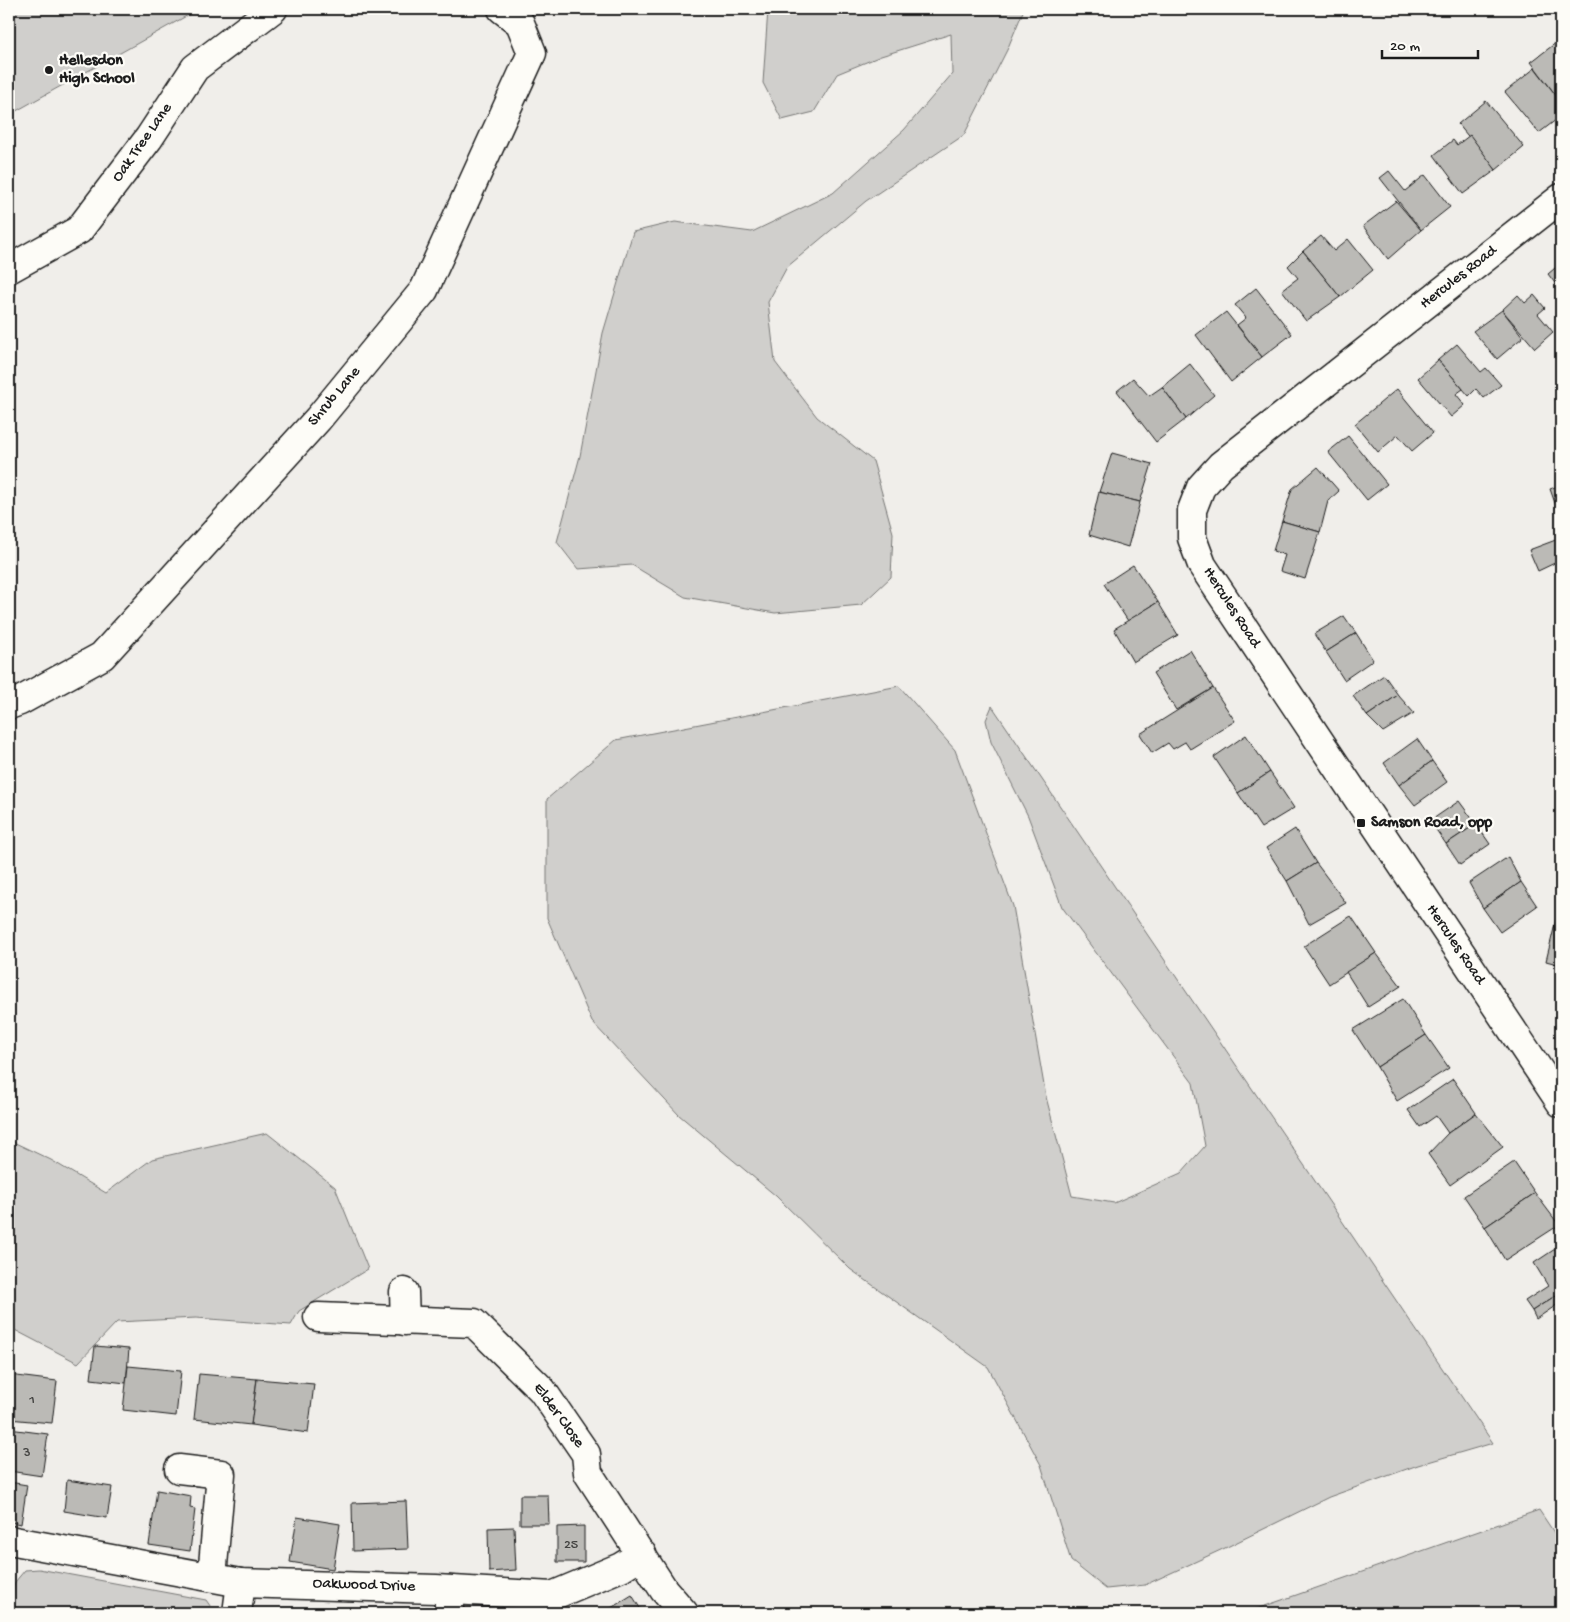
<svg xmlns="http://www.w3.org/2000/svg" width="1570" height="1622" viewBox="0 0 1570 1622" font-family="'Gochi Hand',sans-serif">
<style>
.green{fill:#d0cfcc;stroke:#767674}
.building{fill:#bbbab6;stroke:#1c1c1c}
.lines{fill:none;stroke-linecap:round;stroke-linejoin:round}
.minor-casing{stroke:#1c1c1c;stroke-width:31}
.minor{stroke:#fdfcf7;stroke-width:28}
.poi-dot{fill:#1c1c1c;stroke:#fdfcf7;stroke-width:2}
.labels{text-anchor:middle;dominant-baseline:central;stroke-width:4.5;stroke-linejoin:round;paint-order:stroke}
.number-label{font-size:14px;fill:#444442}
.poi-label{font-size:16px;font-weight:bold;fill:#1c1c1c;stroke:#fdfcf7;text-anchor:start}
.street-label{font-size:16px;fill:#1c1c1c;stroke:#fdfcf7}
</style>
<rect width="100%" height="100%" fill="#f0eeea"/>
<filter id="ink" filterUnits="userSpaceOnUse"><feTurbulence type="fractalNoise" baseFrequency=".02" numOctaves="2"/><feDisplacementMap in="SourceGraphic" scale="10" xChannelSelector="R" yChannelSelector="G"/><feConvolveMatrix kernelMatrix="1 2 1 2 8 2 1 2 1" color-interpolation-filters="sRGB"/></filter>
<g filter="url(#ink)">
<g class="green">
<polygon points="9,9 199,9 9,115"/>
<polygon points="768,9 1024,9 1007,50 964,135 866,201 787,267 768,302 775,362 817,417 873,461 893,533 891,577 861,605 775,613 685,597 632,565 578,569 557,542 580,456 603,333 633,232 675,222 752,232 833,193 904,130 952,74 951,34 881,56 837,74 814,112 782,120 763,83"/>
<polygon points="899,686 955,750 1013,906 1046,1097 1072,1196 1114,1203 1181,1173 1205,1146 1193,1083 1062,907 1028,816 991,742 986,720 992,706 1493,1443 1418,1465 1329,1497 1225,1548 1145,1585 1106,1589 1071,1561 1041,1465 988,1367 850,1269 776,1196 679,1115 592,1022 547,918 547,799 616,740"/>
<polygon points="267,1133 335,1187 368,1269 299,1311 291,1325 196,1318 117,1322 78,1363 9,1327 9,1140 51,1160 106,1193 152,1159"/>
<polygon points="1539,1510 1561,1543 1561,1613 1245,1613"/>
<polygon points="39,1569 206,1600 215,1613 9,1613 15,1582 25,1570"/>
</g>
<g class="building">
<polygon points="1561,39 1561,102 1531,62"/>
<polygon points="1535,68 1561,102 1561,116 1539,133 1505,92"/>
<polygon points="1486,101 1524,147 1496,170 1458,124"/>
<polygon points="1470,135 1496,170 1463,194 1434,155 1453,140 1457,145"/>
<polygon points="1389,171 1405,191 1425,175 1450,207 1421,230 1380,178"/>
<polygon points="1396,201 1421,230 1388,259 1363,226"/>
<polygon points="1321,236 1334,251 1348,239 1373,270 1340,297 1303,251"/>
<polygon points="1303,251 1340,297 1306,321 1282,290 1298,278 1288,266"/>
<polygon points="1561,263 1561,291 1548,274"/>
<polygon points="1256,288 1292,334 1262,357 1237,325 1246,318 1235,305"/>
<polygon points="1518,295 1525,303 1534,295 1545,308 1538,314 1553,332 1535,348 1502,310"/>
<polygon points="1502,310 1523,337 1497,359 1473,331"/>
<polygon points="1226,312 1262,357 1231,382 1196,335"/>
<polygon points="1457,344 1481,372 1486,368 1501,385 1484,398 1476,389 1469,396 1438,360"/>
<polygon points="1438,360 1463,389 1456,394 1465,405 1451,417 1418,378"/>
<polygon points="1190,364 1214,395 1186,419 1162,387"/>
<polygon points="1133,378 1149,396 1162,387 1186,419 1156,442 1117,391"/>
<polygon points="1397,389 1433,433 1412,451 1398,435 1378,452 1355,424"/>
<polygon points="1348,436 1387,484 1367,500 1328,452"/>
<polygon points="1112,453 1152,464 1140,502 1099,492"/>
<polygon points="1318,467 1339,491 1328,501 1320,532 1282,521 1292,489"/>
<polygon points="1561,485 1561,520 1550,489"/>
<polygon points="1099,492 1140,502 1128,547 1089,535"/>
<polygon points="1282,521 1320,532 1305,579 1280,571 1285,555 1273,551"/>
<polygon points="1561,538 1561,560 1538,571 1529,550"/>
<polygon points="1133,565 1158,602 1128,621 1104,584"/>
<polygon points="1158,602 1178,635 1133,662 1114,629"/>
<polygon points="1344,616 1356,633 1326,652 1314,634"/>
<polygon points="1356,633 1373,660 1344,680 1326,652"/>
<polygon points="1190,650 1213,688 1176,710 1153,673"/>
<polygon points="1384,675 1398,695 1367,716 1353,696"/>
<polygon points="1213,688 1235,721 1190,749 1185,742 1173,749 1168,743 1152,753 1140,734"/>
<polygon points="1398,695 1414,713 1383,732 1367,716"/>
<polygon points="1246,735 1270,772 1238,793 1214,757"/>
<polygon points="1417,739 1432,761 1399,785 1384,763"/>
<polygon points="1432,761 1447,782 1415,805 1399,785"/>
<polygon points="1270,772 1294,808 1261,828 1238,793"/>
<polygon points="1459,801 1476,824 1446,844 1430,821"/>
<polygon points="1476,824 1490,844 1460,865 1446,844"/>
<polygon points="1295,829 1316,863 1287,881 1266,848"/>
<polygon points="1508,857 1521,882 1483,908 1469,883"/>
<polygon points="1316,863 1346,903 1309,924 1287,881"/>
<polygon points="1521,882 1537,906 1500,932 1483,908"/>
<polygon points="1351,916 1376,953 1329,984 1304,946"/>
<polygon points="1557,916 1561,917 1561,965 1546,961"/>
<polygon points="1376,953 1401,986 1368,1007 1346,972"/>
<polygon points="1403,999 1426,1035 1377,1067 1353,1030"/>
<polygon points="1426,1035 1449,1068 1397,1101 1377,1067"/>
<polygon points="1453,1079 1476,1113 1448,1133 1436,1116 1420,1127 1408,1110"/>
<polygon points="1476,1113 1503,1147 1450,1185 1428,1154 1448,1133"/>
<polygon points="1514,1162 1535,1193 1485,1227 1464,1196"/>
<polygon points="1535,1193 1559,1225 1505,1260 1485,1227"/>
<polygon points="1561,1245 1561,1292 1532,1311 1525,1301 1548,1286 1534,1263"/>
<polygon points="1561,1292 1561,1302 1536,1319 1532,1311"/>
<polygon points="95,1346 129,1349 126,1383 91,1379"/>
<polygon points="128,1366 181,1371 176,1416 123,1410"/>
<polygon points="199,1374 257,1379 251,1425 194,1419"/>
<polygon points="9,1375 57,1381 52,1423 9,1419"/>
<polygon points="257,1379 314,1384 308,1433 251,1425"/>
<polygon points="9,1429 48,1434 42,1476 9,1471"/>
<polygon points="67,1480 112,1487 107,1518 64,1511"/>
<polygon points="9,1482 27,1485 21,1524 9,1522"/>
<polygon points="157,1490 191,1496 190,1508 195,1509 190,1551 149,1545"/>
<polygon points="520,1495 548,1495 549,1524 520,1524"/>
<polygon points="406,1501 408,1549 353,1551 352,1503"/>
<polygon points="297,1517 340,1524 333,1569 290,1562"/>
<polygon points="584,1526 584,1562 557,1562 557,1527"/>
<polygon points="514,1527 516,1570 489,1572 488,1528"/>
<polygon points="632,1595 643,1613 603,1613"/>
</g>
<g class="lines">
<defs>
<g id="minor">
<polyline points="1561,198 1221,465 1201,487 1192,510 1192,538 1202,565 1561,1103"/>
<polyline points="9,269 79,230 149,138 195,68 273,9"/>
<polyline points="9,705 20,701 102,656 318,419 424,290 532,53 520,23 502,9"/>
<polyline points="404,1292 405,1321"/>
<polyline points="318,1317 474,1323 542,1390 586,1454 588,1473 664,1590 684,1613"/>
<polyline points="179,1469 221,1474 212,1577"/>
<polyline points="9,1540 241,1583 436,1589 552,1596 621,1567 642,1554"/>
<polyline points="449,1590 449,1613"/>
<polyline points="237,1613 241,1583"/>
</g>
</defs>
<use href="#minor" class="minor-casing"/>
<use href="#minor" class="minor"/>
</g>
</g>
<g class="poi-dot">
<circle cx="49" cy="70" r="5"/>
<rect x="1356" y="818" width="10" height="10" rx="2.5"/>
</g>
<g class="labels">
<g class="number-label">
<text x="32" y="1400">1</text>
<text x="27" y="1453">3</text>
<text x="571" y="1545">25</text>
</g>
<g class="poi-label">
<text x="59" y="61">Hellesdon<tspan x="59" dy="18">High School</tspan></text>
<text x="1371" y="823">Samson Road, opp</text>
</g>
<g class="street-label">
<text transform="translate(143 143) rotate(-55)">Oak Tree Lane</text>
<text transform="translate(1459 278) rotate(-38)">Hercules Road</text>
<text transform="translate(335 397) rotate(-50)">Shrub Lane</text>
<text transform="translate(1231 608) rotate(57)">Hercules Road</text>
<text transform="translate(1455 945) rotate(56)">Hercules Road</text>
<text transform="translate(558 1416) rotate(54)">Elder Close</text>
<text transform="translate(364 1586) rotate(2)">Oakwood Drive</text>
</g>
</g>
<rect width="1570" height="1622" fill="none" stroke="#fdfcf7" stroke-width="30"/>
<rect x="15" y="15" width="1540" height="1592" fill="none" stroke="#1c1c1c" stroke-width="2" filter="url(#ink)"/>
<path d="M1382 50v8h96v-8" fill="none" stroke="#1c1c1c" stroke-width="2.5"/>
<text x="1390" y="50" font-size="15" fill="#1c1c1c" stroke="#fdfcf7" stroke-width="4" paint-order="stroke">20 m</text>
</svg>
